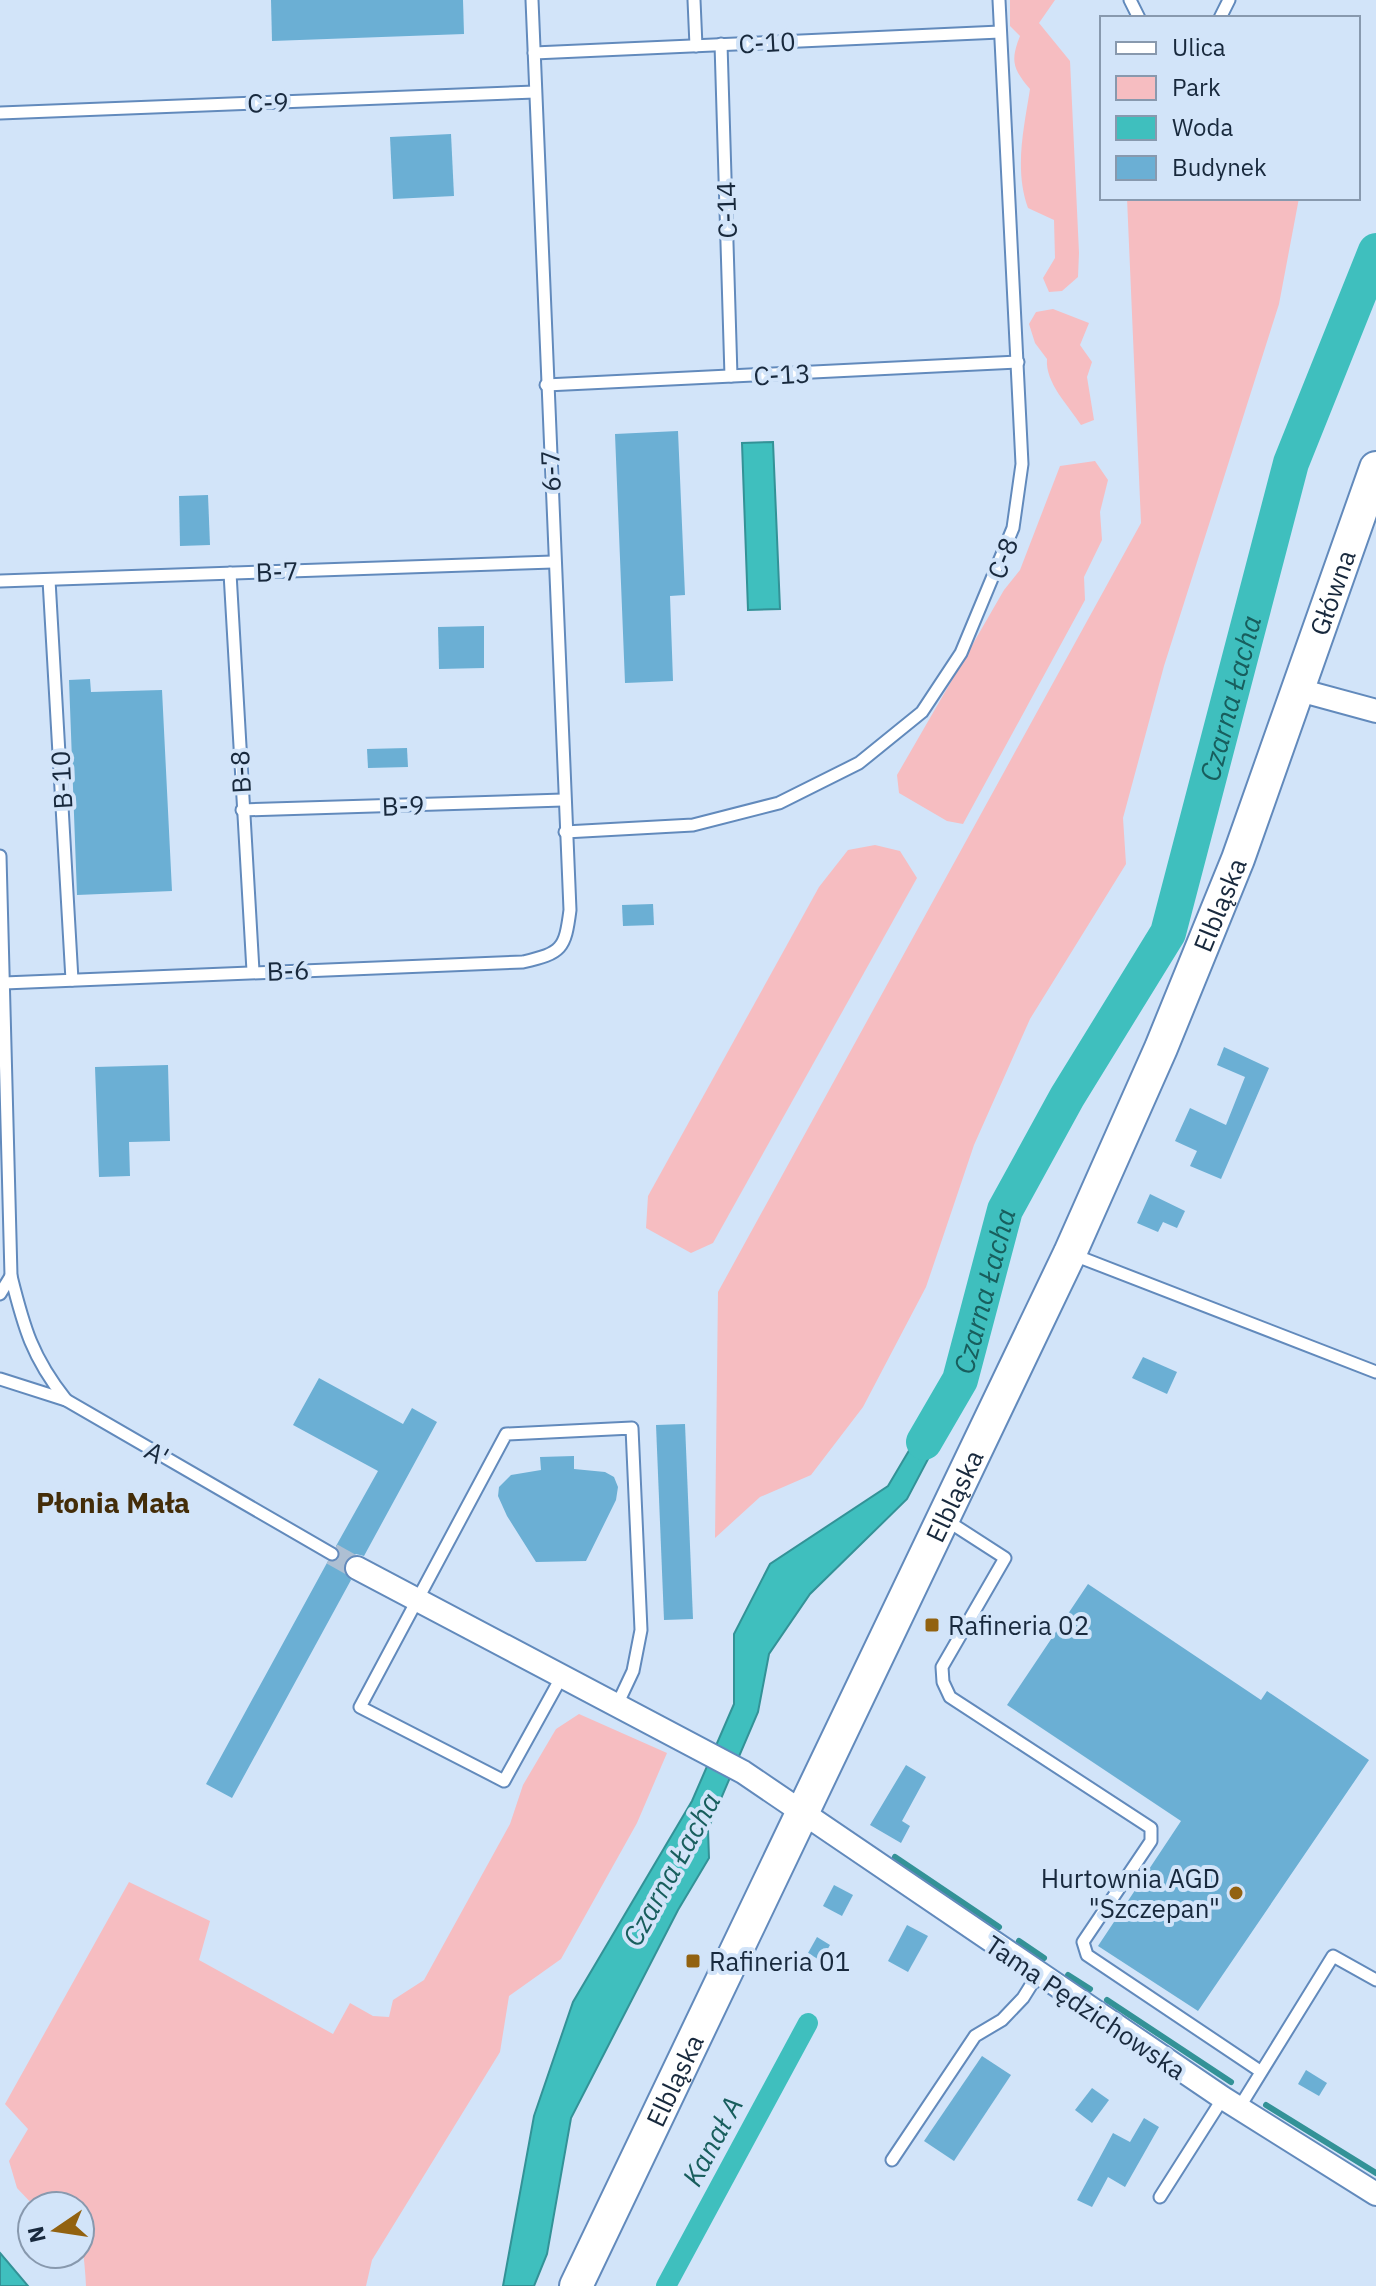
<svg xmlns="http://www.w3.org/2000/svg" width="1376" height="2286" viewBox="0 0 1376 2286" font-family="'IBM Plex Sans',sans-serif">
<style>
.green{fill:#f6bdc1}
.water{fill:#3fbfbe;stroke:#339297;stroke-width:2}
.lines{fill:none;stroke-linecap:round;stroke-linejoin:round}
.stream{stroke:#339297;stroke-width:6}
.canal{stroke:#3fbfbe;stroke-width:20}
.river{stroke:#3fbfbe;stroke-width:36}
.building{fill:#6bafd4}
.street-tunnel{stroke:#adbfd3;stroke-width:22;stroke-dasharray:22 11;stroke-linecap:butt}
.lane-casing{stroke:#628abc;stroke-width:15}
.street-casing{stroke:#628abc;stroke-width:26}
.secondary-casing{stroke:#628abc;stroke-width:36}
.lane{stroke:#fff;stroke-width:11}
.street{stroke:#fff;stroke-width:22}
.secondary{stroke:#fff;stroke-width:32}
.poi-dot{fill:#926210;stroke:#d2e4f9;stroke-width:3}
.labels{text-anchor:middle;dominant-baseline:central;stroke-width:8;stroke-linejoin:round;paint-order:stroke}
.street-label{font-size:26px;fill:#18293d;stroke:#d2e4f9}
.poi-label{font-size:26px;fill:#18293d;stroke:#d2e4f9;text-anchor:start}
.water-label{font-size:28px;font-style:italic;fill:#185e5d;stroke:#d2e4f9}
.neighbourhood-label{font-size:28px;font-weight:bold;fill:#442d09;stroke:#d2e4f9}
</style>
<rect width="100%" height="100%" fill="#d2e4f9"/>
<g class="green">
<path d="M1010 0H1055L1039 23 1070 61 1079 253 1078 277 1062 291 1049 292 1043 278 1055 258 1054 220 1028 208C1014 169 1024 128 1030 89 1013 69 1010 61 1020 36L1010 26Z"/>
<polygon points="1127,198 1299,198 1279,304 1164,666 1123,818 1126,864 1030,1019 974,1145 926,1287 863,1407 811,1475 760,1497 715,1538 718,1292 1141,523"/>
<path d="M1053 309 1089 323 1080 345 1092 362 1087 377 1094 420 1081 425C1069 406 1045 383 1047 359L1035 343 1029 324 1036 312Z"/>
<polygon points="1095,461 1108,480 1100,512 1102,540 1084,577 1085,600 963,824 947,821 899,793 897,775 1004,590 1020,570 1060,466"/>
<polygon points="875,845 900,851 917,878 713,1243 691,1253 646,1228 648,1196 819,887 848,850"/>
<path d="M579 1714 667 1753 637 1823 561 1959 509 1996 500 2052 372 2260 366 2286H86C85 2259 80 2234 80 2206H34L17 2188 9 2161 28 2129 5 2104 129 1882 210 1921 199 1960 333 2034 350 2003 373 2016 389 2017 393 2000 424 1980 510 1824 523 1785 556 1729Z"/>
</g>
<g class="water">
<polygon points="773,442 780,609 748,610 742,443"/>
<polygon points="952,1378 946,1425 907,1499 810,1594 769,1654 758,1712 708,1829 709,1858 678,1910 571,2118 547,2254 534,2286 503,2286 534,2116 573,2002 692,1801 734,1704 734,1634 770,1564 888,1486"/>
<polygon points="0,2253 28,2286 0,2286"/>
</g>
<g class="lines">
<g class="stream">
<polyline points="895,1857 999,1927"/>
<polyline points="1019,1941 1044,1958"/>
<polyline points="1068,1975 1090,1989"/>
<polyline points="1107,2000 1231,2082"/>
<polyline points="1266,2105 1376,2173"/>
</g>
<polyline class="canal" points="666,2286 808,2023"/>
<path class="river" id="s1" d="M924 1442 960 1380 1005 1210 1067 1097 1168 933 1291 463 1376 251"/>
</g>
<g class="building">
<polygon points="271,0 463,0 464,34 272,41"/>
<polygon points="451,134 454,196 393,199 390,137"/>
<polygon points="678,431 685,595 670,596 673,681 625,683 615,434"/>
<polygon points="208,495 210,545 180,546 179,496"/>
<polygon points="484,626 484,668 439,669 438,627"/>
<polygon points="90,679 91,692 162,690 172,891 77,895 69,680"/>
<polygon points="407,748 408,767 368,768 367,749"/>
<polygon points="653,904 654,925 623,926 622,905"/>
<polygon points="1224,1047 1269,1068 1221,1179 1190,1166 1197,1151 1175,1141 1190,1108 1226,1125 1245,1077 1217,1065"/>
<polygon points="168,1065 170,1141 129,1142 130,1176 99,1177 95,1067"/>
<polygon points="1150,1194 1185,1211 1177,1228 1163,1222 1158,1232 1137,1223"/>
<polygon points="1143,1357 1177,1372 1167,1394 1132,1378"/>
<polygon points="319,1378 403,1424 412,1408 437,1422 364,1556 356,1554 345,1561 343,1569 351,1580 232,1798 206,1784 328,1561 340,1558 336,1546 378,1471 293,1425"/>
<polygon points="685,1424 693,1619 664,1620 656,1425"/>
<polygon points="574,1456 574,1469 605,1472 614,1477 618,1487 616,1500 586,1561 536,1562 507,1516 498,1496 499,1487 511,1475 541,1470 540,1457"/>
<polygon points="1088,1584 1261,1700 1267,1691 1369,1760 1198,2011 1098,1946 1181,1821 1007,1705"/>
<polygon points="906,1765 926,1777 902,1821 910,1826 901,1843 870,1825"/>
<polygon points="834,1885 853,1895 842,1916 823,1906"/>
<polygon points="907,1925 928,1936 908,1972 888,1961"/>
<polygon points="817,1937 830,1945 821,1961 808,1953"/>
<polygon points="982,2056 1011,2075 954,2161 924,2141"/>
<polygon points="1306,2070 1327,2083 1319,2096 1298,2084"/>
<polygon points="1092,2088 1109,2100 1092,2123 1075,2110"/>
<polygon points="1144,2118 1159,2127 1125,2187 1108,2177 1092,2207 1077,2200 1113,2133 1130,2142"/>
</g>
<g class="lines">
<polyline class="street-tunnel" points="332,1554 357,1568"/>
<defs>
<g id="lane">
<polyline points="694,0 696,46"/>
<polyline points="1130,0 1139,18"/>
<polyline points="1220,18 1229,0"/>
<polyline points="721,44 731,376"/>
<polyline points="534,53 1000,32"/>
<polyline points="0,113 535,92"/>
<polyline points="546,385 1018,362"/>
<polyline points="230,573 253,971"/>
<polyline points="49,580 72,980"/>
<polyline points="0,581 553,562"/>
<polyline points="242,810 563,800"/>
<polyline points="565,832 693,825 779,803 859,763 922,712 961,653 1013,528 1022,464 999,0"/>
<path d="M0 856 11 1276C24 1328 32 1357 66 1400"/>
<path d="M4 983 523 962C562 953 565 949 570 910L532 0"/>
<polyline points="1074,1255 1376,1372"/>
<polyline points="0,1294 11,1276"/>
<polyline points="0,1379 66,1400 332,1554"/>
<polyline points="946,1520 1005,1558 942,1667 943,1682 950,1697 1151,1828 1151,1841 1083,1942 1087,1955 1260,2071"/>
<polyline points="562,1676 504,1781 360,1707 506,1434 632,1428 641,1630 633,1671 617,1705"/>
<polyline points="1239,2108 1333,1956 1376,1980"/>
<polyline points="892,2160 975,2036 1002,2020 1023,1998 1038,1974"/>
<polyline points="1160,2197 1223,2098"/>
</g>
<g id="street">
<polyline points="1299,690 1376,711"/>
<polyline points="357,1568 743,1772 1223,2098 1376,2194"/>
</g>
<g id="secondary">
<path id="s2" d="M576 2286 1070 1253 1161 1048 1238 859 1376 468"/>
</g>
</defs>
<use href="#lane" class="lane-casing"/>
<use href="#street" class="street-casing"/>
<use href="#secondary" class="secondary-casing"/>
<use href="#lane" class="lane"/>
<use href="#street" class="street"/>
<use href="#secondary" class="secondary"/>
</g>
<g class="poi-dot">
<rect x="924" y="1617" width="16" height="16" rx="4"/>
<circle cx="1236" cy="1893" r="8"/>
<rect x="685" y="1953" width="16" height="16" rx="4"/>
</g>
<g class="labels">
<g class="street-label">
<text transform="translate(767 42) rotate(-3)">C-10</text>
<text transform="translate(268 102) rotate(-2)">C-9</text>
<text transform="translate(726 210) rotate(-92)">C-14</text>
<text transform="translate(782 374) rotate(-3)">C-13</text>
<text transform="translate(550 471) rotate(-92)">6-7</text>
<text transform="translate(1002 558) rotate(-69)">C-8</text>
<text transform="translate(277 571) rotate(-2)">B-7</text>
<text stroke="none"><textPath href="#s2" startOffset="1856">Główna</textPath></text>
<text transform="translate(240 772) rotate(-93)">B-8</text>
<text transform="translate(61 780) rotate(-93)">B-10</text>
<text transform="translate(403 805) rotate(-2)">B-9</text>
<text stroke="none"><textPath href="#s2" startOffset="1524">Elbląska</textPath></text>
<text transform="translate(288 970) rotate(-2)">B-6</text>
<text transform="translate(157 1453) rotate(30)">A'</text>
<text stroke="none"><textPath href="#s2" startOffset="876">Elbląska</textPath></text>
<text transform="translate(1086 2007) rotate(34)">Tama Pędzichowska</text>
<text stroke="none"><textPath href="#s2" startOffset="228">Elbląska</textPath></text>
</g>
<g class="poi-label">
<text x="948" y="1625">Rafineria 02</text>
<text x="1220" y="1878" text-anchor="end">Hurtownia AGD<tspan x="1220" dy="30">"Szczepan"</tspan></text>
<text x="709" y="1961">Rafineria 01</text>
</g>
<g class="water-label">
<text stroke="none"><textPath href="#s1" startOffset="812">Czarna Łacha</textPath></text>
<text stroke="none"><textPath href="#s1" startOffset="164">Czarna Łacha</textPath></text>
<text transform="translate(671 1869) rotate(-61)">Czarna Łacha</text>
<text transform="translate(712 2141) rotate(-62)">Kanał A</text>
</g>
<g class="neighbourhood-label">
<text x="113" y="1502">Płonia Mała</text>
</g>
</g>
<rect x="1100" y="16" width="260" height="184" fill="#d2e4f9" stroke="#8899ae" stroke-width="2"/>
<rect x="1116" y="42" width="40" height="12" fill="#ffffff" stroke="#8899ae" stroke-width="2"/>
<text x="1172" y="56" font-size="24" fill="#18293d">Ulica</text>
<rect x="1116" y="76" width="40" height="24" fill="#f6bdc1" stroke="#8899ae" stroke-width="2"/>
<text x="1172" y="96" font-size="24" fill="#18293d">Park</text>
<rect x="1116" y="116" width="40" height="24" fill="#3fbfbe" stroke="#8899ae" stroke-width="2"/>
<text x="1172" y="136" font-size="24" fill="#18293d">Woda</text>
<rect x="1116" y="156" width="40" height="24" fill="#6bafd4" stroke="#8899ae" stroke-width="2"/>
<text x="1172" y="176" font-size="24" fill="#18293d">Budynek</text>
<g transform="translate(56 2230) rotate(257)"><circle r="38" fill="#d2e4f9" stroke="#8899ae" stroke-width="2"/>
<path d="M0-6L14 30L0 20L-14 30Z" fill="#926210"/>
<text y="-12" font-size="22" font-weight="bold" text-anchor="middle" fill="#18293d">N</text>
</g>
</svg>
